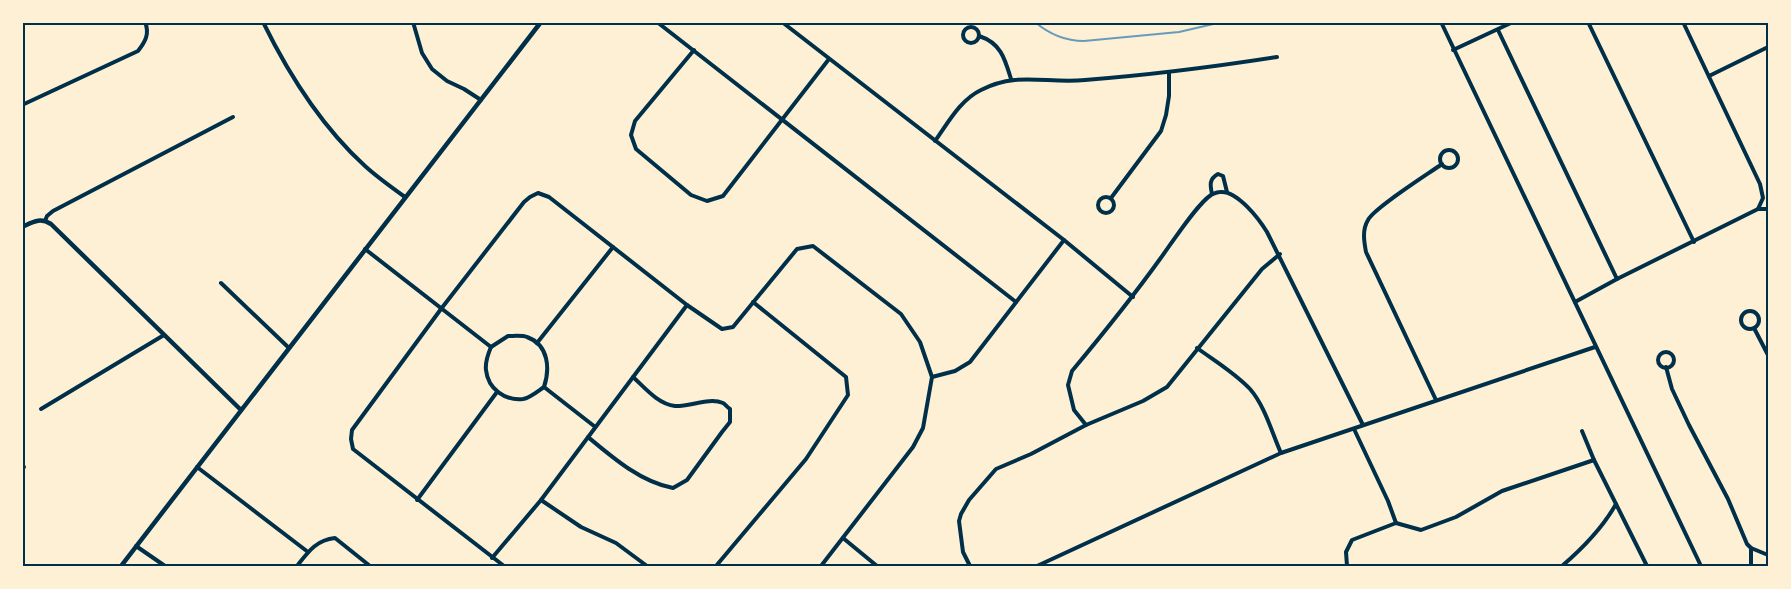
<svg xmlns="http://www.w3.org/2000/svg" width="1791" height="589" viewBox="0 0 1791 589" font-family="'Golos Text',sans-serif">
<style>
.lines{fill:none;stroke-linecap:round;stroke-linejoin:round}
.stream{stroke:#669bbc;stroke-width:2}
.minor{stroke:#003049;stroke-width:4}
.tertiary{stroke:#003049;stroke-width:4.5}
.neatline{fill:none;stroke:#003049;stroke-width:2}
</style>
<rect width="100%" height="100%" fill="#fdf0d5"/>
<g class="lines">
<path class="stream" d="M1035 22C1049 34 1065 41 1084 41L1179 32 1222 22"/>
<g class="minor">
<path d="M263 22C289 75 321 126 365 166 377 177 391 187 405 197"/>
<polyline points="413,22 422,53 432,69 447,81 464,89 481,100"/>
<polyline points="657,22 1016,302"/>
<polyline points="782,22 1064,240 1133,297"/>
<polyline points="1441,22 1701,566"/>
<polyline points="1588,22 1694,242"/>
<circle cx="971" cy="35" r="8"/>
<polyline points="1498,30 1617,279"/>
<path d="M979 36C1001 43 1005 59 1011 79"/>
<polyline points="694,50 635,121 631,135 636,149 691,195 707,201 723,196 829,59"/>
<polyline points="1453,50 1513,22"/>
<polyline points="1709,76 1768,47"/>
<path d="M22 105 138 51C145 42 150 34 145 22"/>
<path d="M935 141C948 123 960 100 981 90 1017 71 1047 84 1085 80 1149 75 1213 67 1277 57"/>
<circle cx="1449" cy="159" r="9"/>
<path d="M1212 194C1210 185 1209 179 1218 174L1223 176 1227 192"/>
<circle cx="1106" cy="205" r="8"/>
<polyline points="1111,198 1161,131 1166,115 1169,96 1169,73"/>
<polyline points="1758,209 1768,209"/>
<polyline points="45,221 47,216 53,211 233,117"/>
<polyline points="365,249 491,347"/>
<polyline points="221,283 289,348"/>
<polyline points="1575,302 1617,279 1758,209 1763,198 1760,184 1683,22"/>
<circle cx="1750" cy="320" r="9"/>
<polyline points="1754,328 1768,355"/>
<path d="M508 336C514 336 522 335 527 337 549 345 550 369 544 387 538 391 530 398 523 399 505 401 488 389 486 370 485 362 488 354 491 347Z"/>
<polyline points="537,343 613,247"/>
<path d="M1197 348C1215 361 1235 373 1250 389 1265 406 1272 433 1281 453"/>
<circle cx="1666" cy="360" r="8"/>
<polyline points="1666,367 1672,389 1689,425 1728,499 1747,544 1751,548 1768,555"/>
<polyline points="932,377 955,371 970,362 1064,240"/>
<polyline points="544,387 594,426"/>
<path d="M1436 400 1366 252C1364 241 1362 230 1368 220 1374 208 1428 174 1442 164"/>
<polyline points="41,409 164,335"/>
<path d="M1086 425 1074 410 1068 385 1072 371C1102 335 1132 298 1160 259 1172 243 1196 205 1211 195 1213 194 1218 192 1220 192 1237 190 1259 219 1267 232L1363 425"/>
<polyline points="1354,429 1388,501 1396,523"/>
<polyline points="1582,431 1594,460 1647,566"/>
<path d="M588 437C613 458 641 482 673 488L687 480 722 432 730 422V409C727 407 725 404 723 403 709 397 689 407 675 406 658 404 645 388 633 377"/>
<polyline points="22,464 24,467"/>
<polyline points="197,467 308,552"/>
<polyline points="417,500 497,392"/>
<polyline points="541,500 581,527 616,543 647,566"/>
<polyline points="843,538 877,566"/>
<polyline points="136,546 165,566"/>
<polyline points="492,558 541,500 687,305"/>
<path d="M297 566C308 552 316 540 335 538L370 566"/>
<polyline points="504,566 353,449 351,439 352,430 441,309 524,202 530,197 538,193 549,197 687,305 722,329 733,327 797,249 813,246 901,314 920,342 932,377 923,428 913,447 821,566"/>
<polyline points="716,566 806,459 848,395 846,377 753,302"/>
<polyline points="970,566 963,552 959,521 961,514 969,500 996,469 1031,454 1086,425 1143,401 1167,387 1262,269 1280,254"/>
<polyline points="1037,566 1281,453 1595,347"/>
<polyline points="1347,566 1346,552 1352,540 1396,523 1421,530 1456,517 1502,491 1594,460"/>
<path d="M1562 566C1583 548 1602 529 1616 504"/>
<polyline points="1751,566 1751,548"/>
</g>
<g class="tertiary">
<path d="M22 227C33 222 40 217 51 224L241 410"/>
<polyline points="121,566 541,22"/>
</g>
</g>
<rect width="1791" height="589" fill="none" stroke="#fdf0d5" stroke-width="48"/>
<rect x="24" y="24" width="1743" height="541" class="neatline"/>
</svg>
